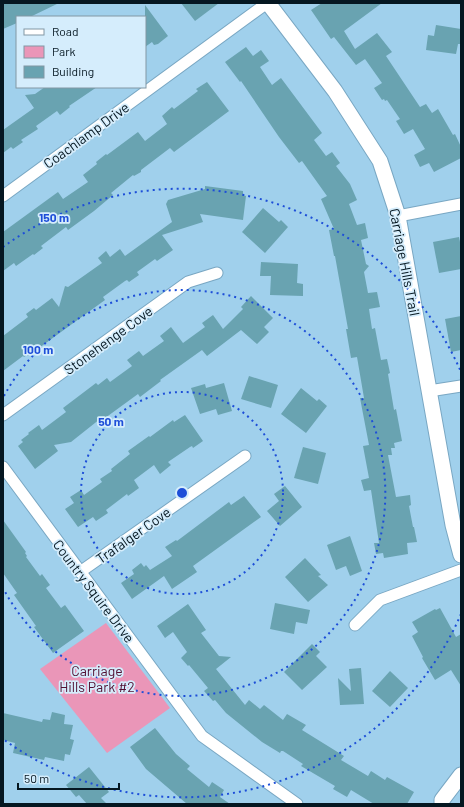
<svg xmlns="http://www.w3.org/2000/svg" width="464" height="807" viewBox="0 0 464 807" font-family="Barlow,sans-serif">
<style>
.green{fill:#ea96b8}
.building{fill:#69a3b1}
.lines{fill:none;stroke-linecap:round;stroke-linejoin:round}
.street-casing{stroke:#79a7c3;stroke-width:13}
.secondary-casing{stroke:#79a7c3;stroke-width:17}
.street{stroke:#fff;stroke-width:11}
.secondary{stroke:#fff;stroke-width:15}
.ring{fill:none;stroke:#1d4ed8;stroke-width:2;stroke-dasharray:2 4}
.labels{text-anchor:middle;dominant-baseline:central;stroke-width:3.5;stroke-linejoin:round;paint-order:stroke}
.street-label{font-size:14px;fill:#051721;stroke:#d5edfc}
.park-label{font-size:14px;fill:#520f31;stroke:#d5edfc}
.centre{fill:#1d4ed8;stroke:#d5edfc;stroke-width:2}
.ring-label{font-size:12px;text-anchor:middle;font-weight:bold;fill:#1d4ed8;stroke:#d5edfc;stroke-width:3.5;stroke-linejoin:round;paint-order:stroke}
</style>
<rect width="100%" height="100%" fill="#a0d0ec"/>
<polygon class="green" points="106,623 170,708 107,753 40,669"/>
<g class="building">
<polygon points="3,3 59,3 30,17 17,17 17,23 3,29"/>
<polygon points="181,3 219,3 195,21"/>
<polygon points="322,3 382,3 344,31 355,49 377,33 392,52 386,56 420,107 426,104 432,113 438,109 453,135 455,134 461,147 461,158 434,172 429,163 420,167 414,155 425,149 413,129 404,134 396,121 400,119 387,100 385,101 384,99 382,100 374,88 382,83 365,59 356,65 334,37 331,39 311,10"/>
<polygon points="145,5 168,36 158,44 154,45 152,42 145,47"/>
<polygon points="436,25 461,29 461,44 458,44 456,54 426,50 428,35 434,36"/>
<polygon points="246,47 253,56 261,50 269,61 260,67 272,85 281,78 322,133 314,140 326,156 332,152 340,163 336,166 350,184 357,200 349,204 357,225 365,223 368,238 361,240 366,264 369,266 364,272 368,293 377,292 380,307 369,309 372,329 375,328 381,360 387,359 390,373 388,374 394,410 396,409 402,441 394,443 395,448 391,448 392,455 388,455 396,497 410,495 411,505 409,506 413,527 414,527 417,542 407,543 408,554 384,558 383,553 376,554 374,543 379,543 371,490 364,491 361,480 369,478 363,446 369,445 360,398 364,398 357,357 351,358 346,329 348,329 335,256 334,256 329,230 334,229 321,199 327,196 302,161 299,163 279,137 241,81 240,82 225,62"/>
<polygon points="207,82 229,111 174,152 170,148 141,170 141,172 134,176 133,175 111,193 113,195 94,211 68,230 66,227 41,246 43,248 34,255 33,254 16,266 14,263 3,271 3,232 58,192 63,199 88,182 83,175 97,164 96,162 106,154 107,155 138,132 145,141 167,124 162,116 172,107 174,109 198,91 196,89"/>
<polygon points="45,87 97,87 69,106 70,107 60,115 57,111 36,126 38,129 21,140 23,142 13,149 11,147 3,153 3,130 34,108 25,95 35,94"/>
<polygon points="205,186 243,191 243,195 246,196 243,220 200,214 203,222 162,235 173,250 157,261 155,259 137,272 139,275 129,282 127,280 125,281 103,297 105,300 28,356 27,355 24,357 23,356 3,371 3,336 28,317 26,314 34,308 36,310 52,298 59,307 65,286 68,287 102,263 98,258 106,251 110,257 120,249 125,256 172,222 166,204 168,200 205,189"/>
<polygon points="263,208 279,222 281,220 288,227 265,253 242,232"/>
<polygon points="459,237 461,247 461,269 439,273 433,242"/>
<polygon points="261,262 298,264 297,283 303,284 303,296 270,295 271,276 260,276"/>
<polygon points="251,296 273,318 264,327 269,332 257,344 241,330 207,356 202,350 160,380 161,381 140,397 138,394 101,421 100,419 71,442 54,445 58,451 35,469 18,446 23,442 21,440 29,434 28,433 39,425 42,430 66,412 63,408 96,383 98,385 107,378 110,382 132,366 127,360 139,351 143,356 164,341 160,336 171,327 183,343 205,327 202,323 213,315 223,329 243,309 241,307"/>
<polygon points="461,316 461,350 451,352 445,319"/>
<polygon points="249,376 278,385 271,408 241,399"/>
<polygon points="224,383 232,411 218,415 216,409 200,414 191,388 205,384 206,388"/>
<polygon points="301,388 317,401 319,399 327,406 306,433 281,414"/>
<polygon points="185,415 203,441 193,448 192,446 190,447 168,462 171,465 160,474 154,465 134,480 139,488 128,496 127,494 106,510 108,513 96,521 93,517 78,527 65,509 74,503 70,497 81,490 84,495 102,482 100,479 112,471 111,469 130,454 128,451 149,436 150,437 173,420 174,422"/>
<polygon points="303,447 326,453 318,484 294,478"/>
<polygon points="285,486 302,507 280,526 267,511 279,501 274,494"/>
<polygon points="244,496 261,517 193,566 197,572 172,589 164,576 132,599 121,583 134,574 132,570 141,563 144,567 146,565 150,570 172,556 165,547 176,540 177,541 229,502 231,505"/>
<polygon points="3,520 26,552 25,553 27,556 26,557 40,576 42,574 50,585 46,588 61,608 65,605 84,631 53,653 34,627 36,626 14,595 17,593 3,573"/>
<polygon points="350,536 362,571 350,576 346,566 336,570 327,545"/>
<polygon points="305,558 321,575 318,576 328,585 308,602 285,577"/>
<polygon points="275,603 310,610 307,624 296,622 294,634 270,629"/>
<polygon points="188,604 206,630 201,633 219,656 231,657 216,669 245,705 249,700 260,709 264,705 283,720 287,714 306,725 302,730 344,756 341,760 368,776 371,771 385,780 387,777 414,792 407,804 374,804 351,790 347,797 333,789 335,786 301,766 303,764 283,751 281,751 280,753 262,742 226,713 215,700 213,701 204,691 208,688 189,665 188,666 181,658 187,652 173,632 165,638 157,626"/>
<polygon points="440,608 456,637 461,634 461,686 451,670 435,680 422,658 423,657 412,636 418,632 412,622 435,609 436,610"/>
<polygon points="312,644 320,652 316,656 327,667 302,690 284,672"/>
<polygon points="361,668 364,704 340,705 338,678 351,691 349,669"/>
<polygon points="390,671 408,688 390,707 372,691"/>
<polygon points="52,712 65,715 64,724 73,725 70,739 74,740 70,755 65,754 64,761 45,757 44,760 13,753 15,743 3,740 3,713 42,722 43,719 50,720"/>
<polygon points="155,728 176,754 190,766 187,769 209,787 212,782 224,790 220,797 230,804 187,804 146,769 130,747"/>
<polygon points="89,767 109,792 101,798 107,804 87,804 79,795 76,797 66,785"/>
</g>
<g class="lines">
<defs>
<g id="street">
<polyline points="3,196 267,3"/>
<polyline points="398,216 461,204"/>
<polyline points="429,391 461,386"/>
<polyline points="3,415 188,282 217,273"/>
<polyline points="3,467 202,736 297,804"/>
<polyline points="80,572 245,456"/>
<polyline points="355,625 380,600 461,570"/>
</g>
<g id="secondary">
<polyline points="268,3 335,91 380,161 398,216 453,525 461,555"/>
<polyline points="442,804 442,800 461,775"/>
</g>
</defs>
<use href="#street" class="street-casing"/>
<use href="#secondary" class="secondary-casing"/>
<use href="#street" class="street"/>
<use href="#secondary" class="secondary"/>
</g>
<g class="ring">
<circle cx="182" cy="493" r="101"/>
<path d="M4 396A203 203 0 1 1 4 590"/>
<path d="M461 614A304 304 0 0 1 3 739M3 247A304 304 0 0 1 461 372"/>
</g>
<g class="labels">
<g class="street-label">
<text transform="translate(86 135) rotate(-36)">Coachlamp Drive</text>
<text transform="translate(405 262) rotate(79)">Carriage Hills Trail</text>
<text transform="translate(108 340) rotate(-36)">Stonehenge Cove</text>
<text transform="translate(133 535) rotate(-35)">Trafalger Cove</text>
<text transform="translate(94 591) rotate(53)">Country Squire Drive</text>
</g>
<g class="park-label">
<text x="97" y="670">Carriage<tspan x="97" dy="16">Hills Park #2</tspan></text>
</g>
</g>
<circle cx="182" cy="493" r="6" class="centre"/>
<g class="ring-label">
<text x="54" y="222">150 m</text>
<text x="38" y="354">100 m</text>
<text x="111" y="426">50 m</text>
</g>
<rect width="464" height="807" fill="none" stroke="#051721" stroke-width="8"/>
<rect x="16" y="16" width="130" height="72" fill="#d5edfc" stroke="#8297a4"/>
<rect x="24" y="29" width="20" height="6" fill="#ffffff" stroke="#8297a4"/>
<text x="52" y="36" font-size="12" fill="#051721">Road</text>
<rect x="24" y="46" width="20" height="12" fill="#ea96b8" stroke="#8297a4"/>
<text x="52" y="56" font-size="12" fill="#051721">Park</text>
<rect x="24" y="66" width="20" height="12" fill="#69a3b1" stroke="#8297a4"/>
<text x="52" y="76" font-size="12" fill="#051721">Building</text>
<path d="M18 783v6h101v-6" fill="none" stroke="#051721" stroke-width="2"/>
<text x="24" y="783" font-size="12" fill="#051721" stroke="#d5edfc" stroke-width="3" paint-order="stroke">50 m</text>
</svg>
